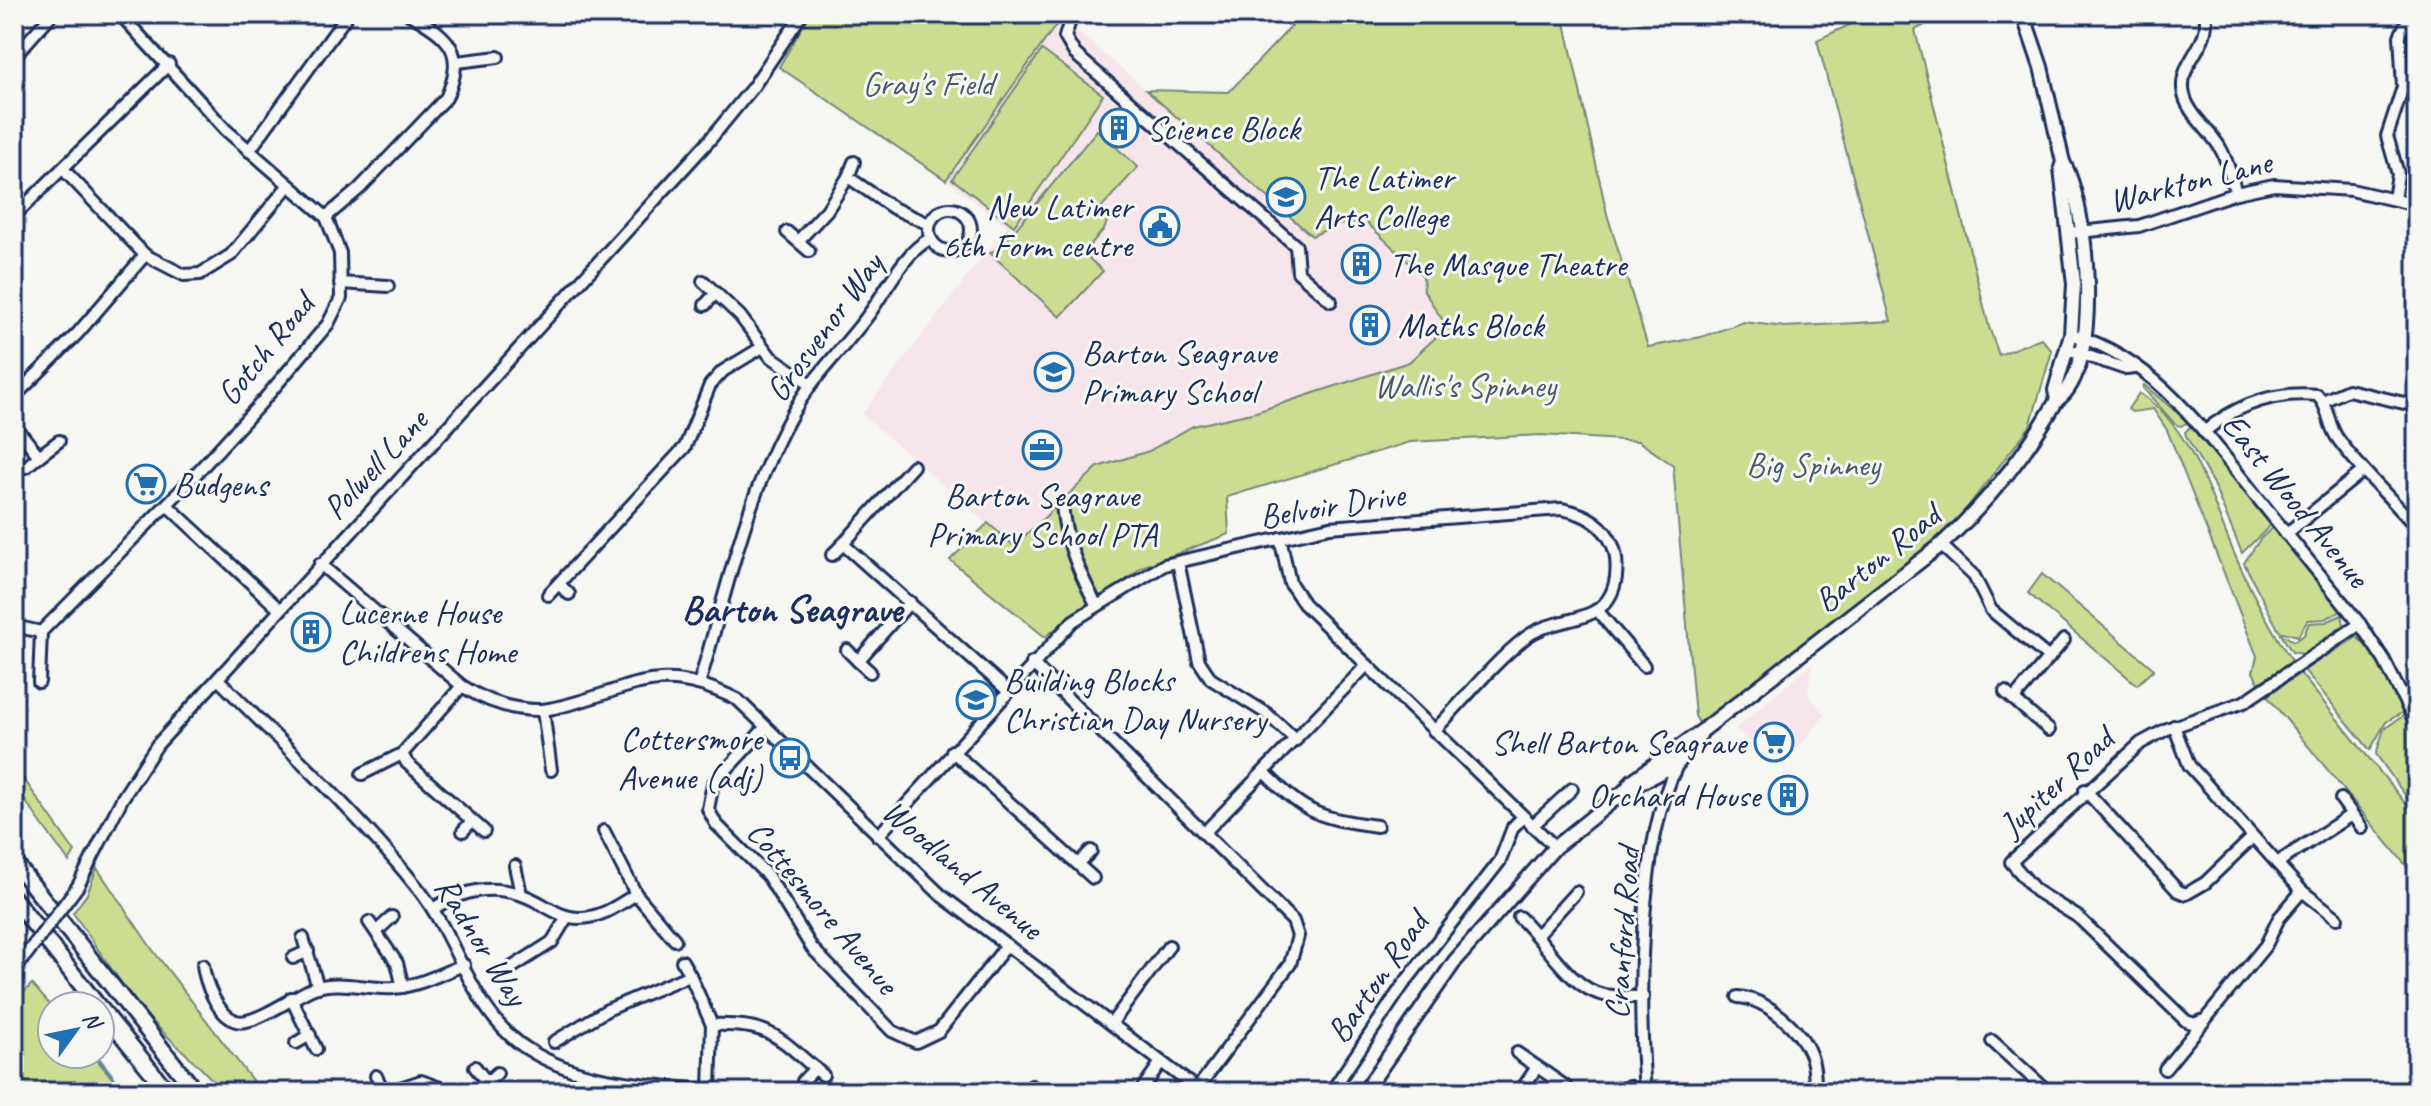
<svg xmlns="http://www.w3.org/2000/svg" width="2431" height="1106" viewBox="0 0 2431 1106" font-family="Caveat,sans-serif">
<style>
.built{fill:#f6e6ec}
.green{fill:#ccdd91;stroke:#748678;stroke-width:2}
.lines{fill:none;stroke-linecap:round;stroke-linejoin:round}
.stream{stroke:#5e88b1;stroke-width:3}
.minor-casing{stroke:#1b2f5e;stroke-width:16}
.major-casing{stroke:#1b2f5e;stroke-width:18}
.highway-casing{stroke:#1b2f5e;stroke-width:20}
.minor{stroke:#f6f6f2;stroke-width:10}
.major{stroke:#f6f6f2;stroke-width:12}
.highway{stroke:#f6f6f2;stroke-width:14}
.minor-bridge-casing{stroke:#1b2f5e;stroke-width:16;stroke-linecap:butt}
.minor-bridge{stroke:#f6f6f2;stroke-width:10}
.labels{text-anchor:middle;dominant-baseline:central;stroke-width:6;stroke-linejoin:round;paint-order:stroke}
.park-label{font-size:34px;fill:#475a6b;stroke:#f6f6f2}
.poi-label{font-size:34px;fill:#1b2f5e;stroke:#f6f6f2;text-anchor:start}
.street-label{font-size:34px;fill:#1b2f5e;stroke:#f6f6f2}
.quarter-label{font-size:38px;font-weight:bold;fill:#1b2f5e;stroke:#f6f6f2}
</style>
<rect width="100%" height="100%" fill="#f6f6f2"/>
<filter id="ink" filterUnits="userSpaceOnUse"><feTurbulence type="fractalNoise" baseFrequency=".0125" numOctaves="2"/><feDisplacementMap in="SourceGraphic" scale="16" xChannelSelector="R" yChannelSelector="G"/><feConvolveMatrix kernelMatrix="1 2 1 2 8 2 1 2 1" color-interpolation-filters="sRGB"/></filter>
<g filter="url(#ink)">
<g class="built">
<polygon points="1563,14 1607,214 1647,347 1447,327 1409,362 1256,412 1193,426 1149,451 1098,467 1013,547 862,414 1006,226 946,180 1061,18 1210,143"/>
<polygon points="1813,663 1807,694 1825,715 1782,767 1735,729"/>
</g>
<g class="green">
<polygon points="810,14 1056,14 1061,18 946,180 779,67"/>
<polygon points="1303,14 1563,14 1607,214 1648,347 1701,337 1744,322 1785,327 1891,321 1817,40 1872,14 1945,14 1915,30 1989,327 1999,355 2041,338 2052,351 2030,426 1959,518 1900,572 1699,723 1695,716 1673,465 1638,441 1541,435 1410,442 1227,497 1229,534 1142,567 1096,604 1087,604 1045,637 950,560 988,523 1014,546 1098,467 1149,451 1193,426 1256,412 1409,362 1447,327 1424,291 1423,276 1365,221 1336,225 1312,236 1146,90 1229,92"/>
<polygon points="1042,50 1103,95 1014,226 952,179"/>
<polygon points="1097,130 1138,167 1098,211 1107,221 1105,228 1083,253 1103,271 1060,317 990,253 1001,247"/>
<polygon points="2144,385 2188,422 2181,426 2175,424 2143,388"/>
<path d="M2139 393C2197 431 2211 504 2238 562 2253 596 2271 629 2292 661L2259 683 2253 672 2257 656 2167 430 2153 409 2132 412 2128 409Z"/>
<polygon points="2191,426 2272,524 2242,553 2213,484 2186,436 2185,432"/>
<polygon points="2274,527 2342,611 2325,619 2308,620 2298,636 2279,631 2244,563 2261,538"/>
<polygon points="2042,574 2154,669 2137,685 2028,593"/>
<polygon points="2342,615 2344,625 2303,654 2292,652 2280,633 2294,641 2304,635 2309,623 2326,622"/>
<polygon points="2357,637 2373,653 2405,711 2386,722 2370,750 2304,670"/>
<polygon points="2300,673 2410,809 2417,822 2417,879 2267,696"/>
<polygon points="2406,714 2417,741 2417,812 2376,754 2384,729"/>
<polygon points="14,765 75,852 69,862 14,785"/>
<path d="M97 868 152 949 261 1092H214L210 1087 213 1081C189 1054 161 1034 138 1005 115 976 95 944 73 913L87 894Z"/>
<polygon points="32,984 52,1007 52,1054 92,1054 124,1092 14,1092 14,1002"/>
</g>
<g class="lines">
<polyline class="stream" points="96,1055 125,1092"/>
<defs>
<g id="minor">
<polyline points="1072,14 1065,37 1075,54 1296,246 1298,272 1331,301"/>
<polyline points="1153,14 1181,14"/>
<path d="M2205 14C2212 45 2181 59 2183 89 2185 112 2208 128 2219 146 2228 160 2231 177 2236 193"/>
<polyline points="14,57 52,14"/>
<polyline points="457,62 498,57"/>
<polyline points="249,151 348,14"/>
<polyline points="854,162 848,177 893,208 929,224"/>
<polyline points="63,169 145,255 184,275 200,274 231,255 288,186"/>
<polyline points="2394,199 2398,174 2387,136 2403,87 2400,36 2411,14"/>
<circle cx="950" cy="230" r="21"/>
<polyline points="14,216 169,64"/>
<path d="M326 217 359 189 446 98C468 51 448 36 409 14"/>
<polyline points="787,232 809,251"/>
<polyline points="2069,233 2139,226 2236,193 2274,185 2351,190 2417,205"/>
<polyline points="798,241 827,210 848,177"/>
<polyline points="703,281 740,316 770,356 811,384"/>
<polyline points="340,283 388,286"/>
<polyline points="705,305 715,294"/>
<path d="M2077 336C2157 361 2205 433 2256 496 2290 538 2325 581 2360 624L2384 660 2417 726"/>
<polyline points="2067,349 2126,369 2135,368"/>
<polyline points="14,397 78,333 145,255"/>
<polyline points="2323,401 2348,390 2417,406"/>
<polyline points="14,425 39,456 26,467"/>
<path d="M2204 432C2237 404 2274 391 2317 395 2330 407 2327 425 2338 439 2362 472 2391 498 2417 528"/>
<polyline points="39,456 59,441"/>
<polyline points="913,466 843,544 1007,690"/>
<path d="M1062 503C1064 538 1079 573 1096 604"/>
<polyline points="167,505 279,609"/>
<polyline points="2286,534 2363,471"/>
<polyline points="1280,538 1290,583 1304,604 1555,847"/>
<polyline points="1941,545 1974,576 1991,610 2049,658"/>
<polyline points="832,555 843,544"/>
<polyline points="1178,562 1199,661 1211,679 1266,713 1296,740"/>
<path d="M320 564 462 686C487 702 513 711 543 710 624 697 651 655 738 700L942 896 1201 1092"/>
<polyline points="559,584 569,594"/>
<polyline points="548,595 685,447 710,385 723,371 761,348"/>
<polyline points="1597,610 1644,666"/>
<polyline points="14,626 41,632 183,488 261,403 328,324 341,298 340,253 326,217 226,130 120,14"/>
<polyline points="847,650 858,661 910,602"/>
<polyline points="858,661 870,672"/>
<polyline points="1032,663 1293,921 1298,936 1290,964 1197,1089"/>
<path d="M218 679C286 748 360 815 420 891 459 941 472 1015 529 1050 588 1087 656 1084 723 1092"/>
<polyline points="39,682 41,632"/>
<path d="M699 684C727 592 746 493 795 409 815 374 845 347 869 314 886 291 904 252 930 239"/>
<polyline points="2005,692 2049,730"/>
<polyline points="2404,697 2417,690"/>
<polyline points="2014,699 2064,640"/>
<polyline points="543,710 551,770"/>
<polyline points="2174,726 2189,765 2302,891 2337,918"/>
<polyline points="765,728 713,784 708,809 716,824 768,876 812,948 892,1031 916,1042 939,1031 1007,945"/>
<polyline points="952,751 1093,878"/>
<polyline points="402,754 407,763 484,831"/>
<path d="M1264 772C1306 814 1318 818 1377 826"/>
<polyline points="362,774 402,754 462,686"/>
<polyline points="2085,790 2178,891 2186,894 2205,883 2252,838"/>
<polyline points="2341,799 2362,828"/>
<polyline points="1532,826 1572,789"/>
<polyline points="463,831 472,821"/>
<polyline points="604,831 636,894"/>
<polyline points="1205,832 1367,665"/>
<path d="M878 836 1073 621 1164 565 1330 527 1561 509C1584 513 1604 523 1613 546 1617 556 1617 567 1616 577 1609 629 1556 613 1525 638 1492 664 1464 700 1434 731"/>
<polyline points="2277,863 2351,815"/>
<polyline points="1078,864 1091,851"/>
<polyline points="515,866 521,894"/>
<polyline points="78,886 122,799 157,745 708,142 753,87 802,14"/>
<path d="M433 909C460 891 490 884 522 895 542 901 557 918 579 918 601 918 619 905 636 894L675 940"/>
<path d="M1519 917C1545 940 1569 988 1604 995 1616 997 1630 997 1643 997"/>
<polyline points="369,922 397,963 403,987"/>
<polyline points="378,930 392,917"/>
<polyline points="1538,934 1576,892"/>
<polyline points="303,938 318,987"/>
<polyline points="293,958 308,951"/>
<polyline points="682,961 690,975"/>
<path d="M203 965C205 982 217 1015 236 1021 253 1027 295 995 314 988 340 979 368 990 394 988 419 986 441 973 464 965"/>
<polyline points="511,968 552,942 567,917"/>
<path d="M1738 997C1766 999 1800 1028 1810 1054 1815 1065 1815 1080 1815 1092"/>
<polyline points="291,998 316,1049"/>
<polyline points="2201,1021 2195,1024 2186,1021 2078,917 2036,891 2011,862 2141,743 2167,729 2244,702 2360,624"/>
<polyline points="1111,1024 1169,946"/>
<path d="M712 1025C774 1023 779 1039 823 1075"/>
<polyline points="1992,1041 2044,1088"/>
<polyline points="554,1042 607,1010 690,975 712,1025 710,1090"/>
<polyline points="296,1043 310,1035"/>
<polyline points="1517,1053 1565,1086"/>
<polyline points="475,1067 486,1081"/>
<polyline points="2165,1069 2266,945 2279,918 2302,891"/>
<polyline points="376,1076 384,1092"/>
<polyline points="803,1081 815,1068"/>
<polyline points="1032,1086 1036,1092"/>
<polyline points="388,1092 421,1081 451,1092"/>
<polyline points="477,1092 497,1073"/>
<polyline points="595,1092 596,1078"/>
<polyline points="1140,1092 1161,1062"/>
<polyline points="1331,1092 1403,985 1500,861 1513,827 1522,818"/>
<polyline points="1520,1092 1537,1067"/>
<polyline points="1627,1092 1629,1086"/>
<path d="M1645 1092C1638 1001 1637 846 1678 763"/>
</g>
<g id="major">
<polyline points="2023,14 2041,67 2063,162 2061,168 2074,284 2071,334 2055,390 2057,400"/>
<path d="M1626 790 1632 781 1702 731 1941 545C1988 502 2025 456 2057 400 2104 368 2088 205 2063 162"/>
<polyline points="1364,1092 1455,961 1555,847 1626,790 1678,763 1700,735"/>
</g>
<g id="highway">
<polyline points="14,862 196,1092"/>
<polyline points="14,899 98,1006"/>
<polyline points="100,1008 168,1092"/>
</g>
</defs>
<use href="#minor" class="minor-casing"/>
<use href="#major" class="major-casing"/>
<use href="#highway" class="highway-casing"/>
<use href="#minor" class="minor"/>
<use href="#major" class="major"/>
<use href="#highway" class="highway"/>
<defs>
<polyline id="minor-bridge" points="17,967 78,886"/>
</defs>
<use href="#minor-bridge" class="minor-bridge-casing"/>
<use href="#minor-bridge" class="minor-bridge"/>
</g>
</g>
<defs>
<symbol id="building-ring" viewBox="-11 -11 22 22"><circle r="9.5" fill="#f6f6f2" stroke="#1f6fb2" stroke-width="1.5"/><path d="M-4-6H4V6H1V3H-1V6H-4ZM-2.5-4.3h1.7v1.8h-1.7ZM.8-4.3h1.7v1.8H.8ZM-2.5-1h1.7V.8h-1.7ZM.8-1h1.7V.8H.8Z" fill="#1f6fb2"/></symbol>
<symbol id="school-ring" viewBox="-11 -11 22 22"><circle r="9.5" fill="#f6f6f2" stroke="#1f6fb2" stroke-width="1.5"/><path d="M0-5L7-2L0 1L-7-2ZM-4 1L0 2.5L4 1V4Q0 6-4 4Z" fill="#1f6fb2"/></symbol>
<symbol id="civic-ring" viewBox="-11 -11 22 22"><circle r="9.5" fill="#f6f6f2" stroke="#1f6fb2" stroke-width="1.5"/><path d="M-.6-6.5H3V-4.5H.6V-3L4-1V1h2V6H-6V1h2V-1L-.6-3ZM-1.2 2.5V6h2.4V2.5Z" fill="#1f6fb2"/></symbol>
<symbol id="office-ring" viewBox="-11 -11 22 22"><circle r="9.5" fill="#f6f6f2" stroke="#1f6fb2" stroke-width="1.5"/><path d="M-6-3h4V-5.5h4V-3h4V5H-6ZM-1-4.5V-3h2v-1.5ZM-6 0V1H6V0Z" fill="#1f6fb2"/></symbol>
<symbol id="supermarket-ring" viewBox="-11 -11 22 22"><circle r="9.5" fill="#f6f6f2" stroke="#1f6fb2" stroke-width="1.5"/><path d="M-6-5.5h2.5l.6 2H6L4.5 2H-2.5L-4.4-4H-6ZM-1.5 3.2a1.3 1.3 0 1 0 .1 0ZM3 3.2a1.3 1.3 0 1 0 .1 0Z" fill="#1f6fb2"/></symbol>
<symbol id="bus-ring" viewBox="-11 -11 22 22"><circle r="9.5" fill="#f6f6f2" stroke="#1f6fb2" stroke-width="1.5"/><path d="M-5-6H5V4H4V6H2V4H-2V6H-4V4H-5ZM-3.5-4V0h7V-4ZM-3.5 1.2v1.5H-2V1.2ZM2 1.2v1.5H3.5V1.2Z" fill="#1f6fb2"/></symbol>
</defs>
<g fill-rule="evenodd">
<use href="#building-ring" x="1097" y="106" width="44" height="44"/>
<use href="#school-ring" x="1264" y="175" width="44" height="44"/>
<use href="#civic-ring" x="1138" y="204" width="44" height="44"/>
<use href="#building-ring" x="1339" y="242" width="44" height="44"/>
<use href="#building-ring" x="1348" y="303" width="44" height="44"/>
<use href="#school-ring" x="1032" y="350" width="44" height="44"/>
<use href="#office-ring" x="1020" y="428" width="44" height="44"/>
<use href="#supermarket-ring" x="124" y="462" width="44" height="44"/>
<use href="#building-ring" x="289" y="610" width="44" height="44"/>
<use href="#school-ring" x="954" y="678" width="44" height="44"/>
<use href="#supermarket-ring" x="1752" y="720" width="44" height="44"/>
<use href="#bus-ring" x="768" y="736" width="44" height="44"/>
<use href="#building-ring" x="1766" y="773" width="44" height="44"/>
</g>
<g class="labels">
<g class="park-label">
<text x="928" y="83">Gray's Field</text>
<text x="1465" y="385">Wallis's Spinney</text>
<text x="1813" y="464">Big Spinney</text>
</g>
<g class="poi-label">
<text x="1147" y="128">Science Block</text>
<text x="1314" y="177">The Latimer<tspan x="1314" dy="39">Arts College</tspan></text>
<text x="1132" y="206" text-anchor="end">New Latimer<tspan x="1132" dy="39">6th Form centre</tspan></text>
<text x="1389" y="264">The Masque Theatre</text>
<text x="1398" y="325">Maths Block</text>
<text x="1082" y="352">Barton Seagrave<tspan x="1082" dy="39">Primary School</tspan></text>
<text x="174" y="484">Budgens</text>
<text x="1042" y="495" text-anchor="middle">Barton Seagrave<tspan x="1042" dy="39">Primary School PTA</tspan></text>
<text x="339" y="612">Lucerne House<tspan x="339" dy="39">Childrens Home</tspan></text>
<text x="1004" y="680">Building Blocks<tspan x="1004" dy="39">Christian Day Nursery</tspan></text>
<text x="762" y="738" text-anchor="end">Cottersmore<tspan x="762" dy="39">Avenue (adj)</tspan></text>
<text x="1746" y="742" text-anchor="end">Shell Barton Seagrave</text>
<text x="1760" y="795" text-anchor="end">Orchard House</text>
</g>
<g class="street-label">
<text transform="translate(2190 181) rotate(-14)">Warkton Lane</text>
<text transform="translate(824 327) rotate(-54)">Grosvenor Way</text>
<text transform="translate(265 349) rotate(-51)">Gotch Road</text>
<text transform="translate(375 464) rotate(-47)">Polwell Lane</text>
<text transform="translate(2296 500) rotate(51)">East Wood Avenue</text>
<text transform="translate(1332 505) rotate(-9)">Belvoir Drive</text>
<text transform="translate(1877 558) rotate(-39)">Barton Road</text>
<text transform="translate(2056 782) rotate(-43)">Jupiter Road</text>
<text transform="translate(963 869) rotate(40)">Woodland Avenue</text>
<text transform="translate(823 907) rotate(50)">Cottesmore Avenue</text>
<text transform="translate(1622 933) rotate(-86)">Cranford Road</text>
<text transform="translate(482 941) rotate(58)">Radnor Way</text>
<text transform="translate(1377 977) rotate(-55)">Barton Road</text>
</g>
<g class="quarter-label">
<text x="792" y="609">Barton Seagrave</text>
</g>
</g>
<rect width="2431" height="1106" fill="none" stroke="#f6f6f2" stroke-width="48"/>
<rect x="24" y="24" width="2383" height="1058" fill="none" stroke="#1b2f5e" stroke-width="3" filter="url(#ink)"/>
<g transform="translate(76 1030) rotate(57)"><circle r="38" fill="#f6f6f2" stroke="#9ea6b7" stroke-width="2"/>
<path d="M0-6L14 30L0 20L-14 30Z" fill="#1f6fb2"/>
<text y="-12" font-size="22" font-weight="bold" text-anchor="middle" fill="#1b2f5e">N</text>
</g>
</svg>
